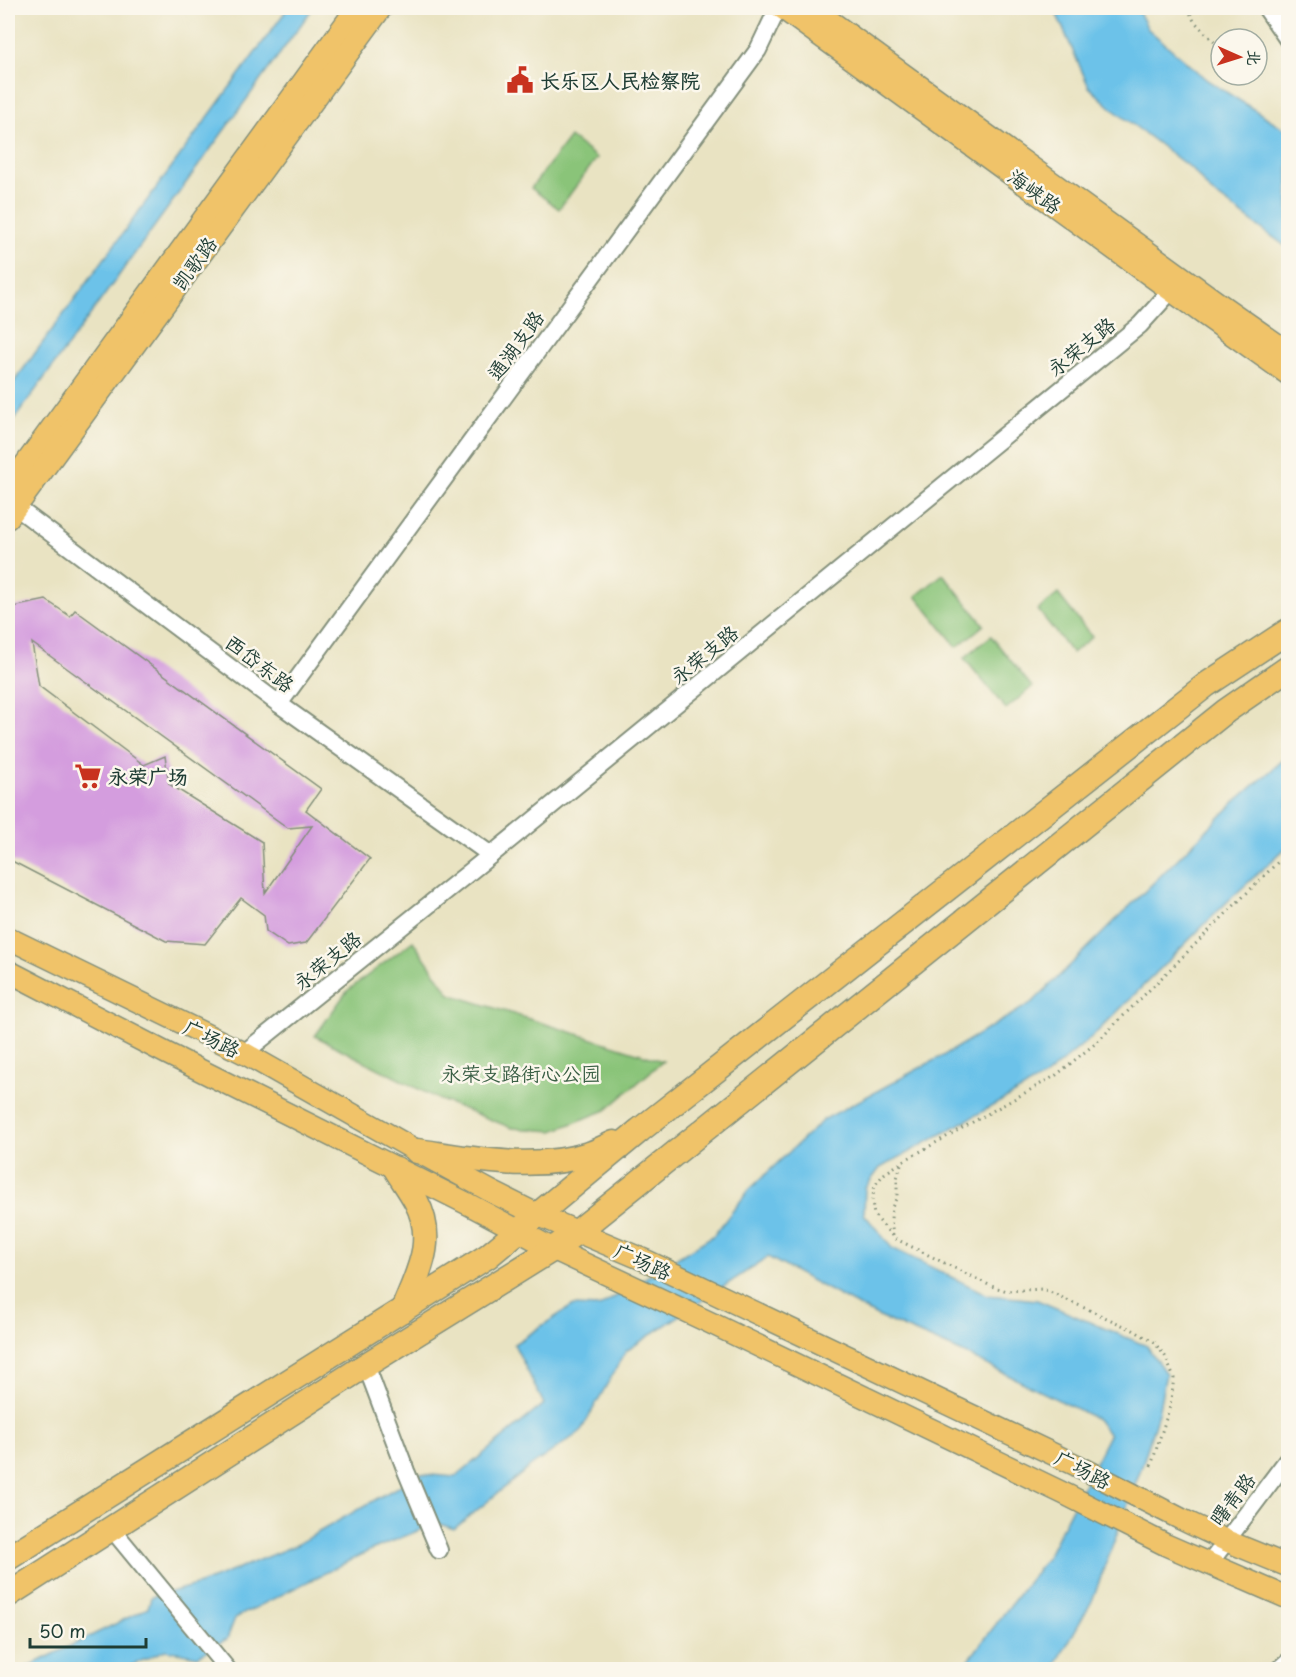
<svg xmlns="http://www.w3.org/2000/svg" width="1296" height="1677" viewBox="0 0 1296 1677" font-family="'Playpen Sans','LXGW WenKai TC',sans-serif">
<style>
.green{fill:#8ac479;stroke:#548056;stroke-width:1.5}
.water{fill:#6cc2e9;stroke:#46808e;stroke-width:1.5}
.building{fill:#d49dde;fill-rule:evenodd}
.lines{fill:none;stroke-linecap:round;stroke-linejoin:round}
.minor-casing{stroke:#84907b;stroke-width:20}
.major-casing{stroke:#84907b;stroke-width:24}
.highway-casing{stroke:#84907b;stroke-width:27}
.path{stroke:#84907b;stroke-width:3;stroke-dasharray:1.5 4.5;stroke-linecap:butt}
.minor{stroke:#fff;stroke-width:16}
.major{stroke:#f0c369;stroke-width:21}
.highway{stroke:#f0c369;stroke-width:24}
.labels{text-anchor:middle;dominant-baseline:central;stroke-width:5;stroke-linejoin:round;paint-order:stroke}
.poi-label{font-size:20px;font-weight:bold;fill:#1f3d34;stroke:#fbf7ec;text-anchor:start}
.street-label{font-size:20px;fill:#1f3d34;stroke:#fbf7ec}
.park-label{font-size:20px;fill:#3a5f45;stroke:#fbf7ec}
</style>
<rect width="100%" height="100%" fill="#fbf7ec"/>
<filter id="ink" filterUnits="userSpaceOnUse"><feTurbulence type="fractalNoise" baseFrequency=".0167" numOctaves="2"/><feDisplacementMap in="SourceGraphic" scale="12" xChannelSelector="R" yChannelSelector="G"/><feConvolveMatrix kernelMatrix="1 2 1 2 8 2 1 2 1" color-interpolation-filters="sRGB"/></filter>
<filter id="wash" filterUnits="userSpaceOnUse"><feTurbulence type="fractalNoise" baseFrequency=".008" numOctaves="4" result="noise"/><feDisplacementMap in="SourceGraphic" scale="24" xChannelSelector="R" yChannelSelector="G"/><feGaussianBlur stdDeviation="1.35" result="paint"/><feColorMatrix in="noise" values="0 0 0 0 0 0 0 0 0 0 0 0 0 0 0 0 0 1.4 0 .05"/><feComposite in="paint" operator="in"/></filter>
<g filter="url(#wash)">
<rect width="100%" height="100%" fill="#e9e3c2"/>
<g class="green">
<polygon points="570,137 597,158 559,209 531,188"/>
<polygon points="943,574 984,625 957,647 916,596"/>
<polygon points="1058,594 1092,637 1072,653 1038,610"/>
<polygon points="991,636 1032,687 1006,709 964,658"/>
<polygon points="413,941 450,994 663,1061 606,1110 553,1131 512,1128 438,1099 315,1036 347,991"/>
</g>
<g class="water">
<polygon points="288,8 313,8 8,428 8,390"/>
<polygon points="1054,8 1137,8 1148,29 1207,80 1288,131 1288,248 1210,191 1193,170 1115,111 1089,87"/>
<polygon points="1288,756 1288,846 1227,902 1094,1035 1043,1078 880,1168 865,1188 864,1214 892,1248 988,1295 1037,1300 1147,1346 1166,1374 1158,1413 1143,1463 1092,1601 1053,1669 962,1669 1047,1557 1109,1435 1097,1419 961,1352 875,1315 768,1257 626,1351 580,1432 531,1466 454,1529 437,1523 371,1550 235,1618 227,1639 198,1656 165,1650 124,1669 21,1670 148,1608 151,1597 200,1584 296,1545 420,1474 455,1477 544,1404 514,1344 572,1306 599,1307 714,1235 749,1190 823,1120 944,1055 1033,1002 1236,801"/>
</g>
<g id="blocks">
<path class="building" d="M46 600 70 616 75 610 321 789 306 810 370 859 306 943 288 946 266 931 264 915 241 898 205 944 166 941 8 859V608ZM32 643 288 828 312 826 265 893 262 842 169 784 165 756 144 765 39 686Z"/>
</g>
</g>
<g filter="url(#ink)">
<use href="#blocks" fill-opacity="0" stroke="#84907b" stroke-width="1.5"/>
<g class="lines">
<defs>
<g id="minor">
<polyline points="1266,8 1288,40"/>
<polyline points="8,501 279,704 491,855"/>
<polyline points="279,704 758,50 778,8"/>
<polyline points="244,1053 491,855 1140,325 1178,283"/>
<polyline points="366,1365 406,1471 439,1550"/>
<polyline points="112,1529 228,1670"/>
<polyline points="1209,1564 1288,1459"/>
<polyline points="1279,1670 1288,1662"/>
</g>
<g id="major">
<polyline points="782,8 1205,315 1288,374"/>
<polyline points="812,8 1215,301 1288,352"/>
<polyline points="8,488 357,8"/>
<polyline points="8,518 381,8"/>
<polyline points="8,938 244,1053 417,1151 492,1192 538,1215 649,1262 1076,1465 1181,1519 1227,1541 1288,1566"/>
<polyline points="8,971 168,1054 468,1204 553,1249 713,1324 1067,1495 1166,1545 1288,1598"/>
</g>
<g id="highway">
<path d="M417 1151C474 1159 536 1172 592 1153 600 1150 607 1146 614 1143"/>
<path d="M396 1169C402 1179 410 1190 416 1201 437 1241 418 1272 403 1310"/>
<polyline points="8,1558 488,1256 640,1130 1206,685 1288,631"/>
<polyline points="8,1595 366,1365 553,1249 577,1232 1226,711 1288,668"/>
</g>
</defs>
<use href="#minor" class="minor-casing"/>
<use href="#major" class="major-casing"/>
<use href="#highway" class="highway-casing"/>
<g class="path">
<polyline points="1188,8 1194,21 1221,49"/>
<polyline points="893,1236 891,1219 892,1207 897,1197 897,1178 902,1161"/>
<polyline points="1151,1466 1170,1406 1174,1378 1165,1356 1154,1342 1133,1330 1043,1289 1007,1291 991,1286 894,1238 874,1215 872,1201 875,1185 884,1174 905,1160 1055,1076 1096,1043 1288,852"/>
</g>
<use href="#minor" class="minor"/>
<use href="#major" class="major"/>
<use href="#highway" class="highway"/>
</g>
</g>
<defs>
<symbol id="civic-bare" viewBox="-9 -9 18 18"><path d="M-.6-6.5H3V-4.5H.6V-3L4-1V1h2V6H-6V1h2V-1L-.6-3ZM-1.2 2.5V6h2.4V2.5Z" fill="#c8321e" stroke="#fbf7ec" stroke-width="2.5" paint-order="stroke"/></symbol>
<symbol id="supermarket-bare" viewBox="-9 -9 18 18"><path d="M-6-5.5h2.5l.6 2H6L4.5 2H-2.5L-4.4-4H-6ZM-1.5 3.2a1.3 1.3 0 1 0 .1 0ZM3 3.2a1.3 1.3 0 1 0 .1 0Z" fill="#c8321e" stroke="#fbf7ec" stroke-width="2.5" paint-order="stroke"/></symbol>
</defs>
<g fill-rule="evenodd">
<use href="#civic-bare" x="501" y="61" width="38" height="38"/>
<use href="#supermarket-bare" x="69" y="757" width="38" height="38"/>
</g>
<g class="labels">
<g class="poi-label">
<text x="540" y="80">长乐区人民检察院</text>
<text x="108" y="776">永荣广场</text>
</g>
<g class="street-label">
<text transform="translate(1035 191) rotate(36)">海峡路</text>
<text transform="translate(194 263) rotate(-54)">凯歌路</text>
<text transform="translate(515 345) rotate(-54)">通湖支路</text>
<text transform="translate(1081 346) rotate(-39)">永荣支路</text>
<text transform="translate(704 654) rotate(-39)">永荣支路</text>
<text transform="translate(260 663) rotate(37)">西岱东路</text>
<text transform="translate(327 960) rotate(-39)">永荣支路</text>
<text transform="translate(212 1038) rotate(26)">广场路</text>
<text transform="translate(643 1261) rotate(24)">广场路</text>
<text transform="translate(1083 1469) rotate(27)">广场路</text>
<text transform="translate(1232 1499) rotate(-53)">曙青路</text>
</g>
<g class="park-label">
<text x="521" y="1073">永荣支路街心公园</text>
</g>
</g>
<rect width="1296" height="1677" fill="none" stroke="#fbf7ec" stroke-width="30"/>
<g transform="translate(1239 57) rotate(93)"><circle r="28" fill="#fbf7ec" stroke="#a3ada2" stroke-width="1.5"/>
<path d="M0-4.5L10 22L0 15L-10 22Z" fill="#c8321e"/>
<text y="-9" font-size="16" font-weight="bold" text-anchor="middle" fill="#1f3d34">北</text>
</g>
<path d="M30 1638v9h116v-9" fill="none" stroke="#1f3d34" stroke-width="3"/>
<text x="39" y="1638" font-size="18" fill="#1f3d34" stroke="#fbf7ec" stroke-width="4.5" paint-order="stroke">50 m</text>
</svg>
